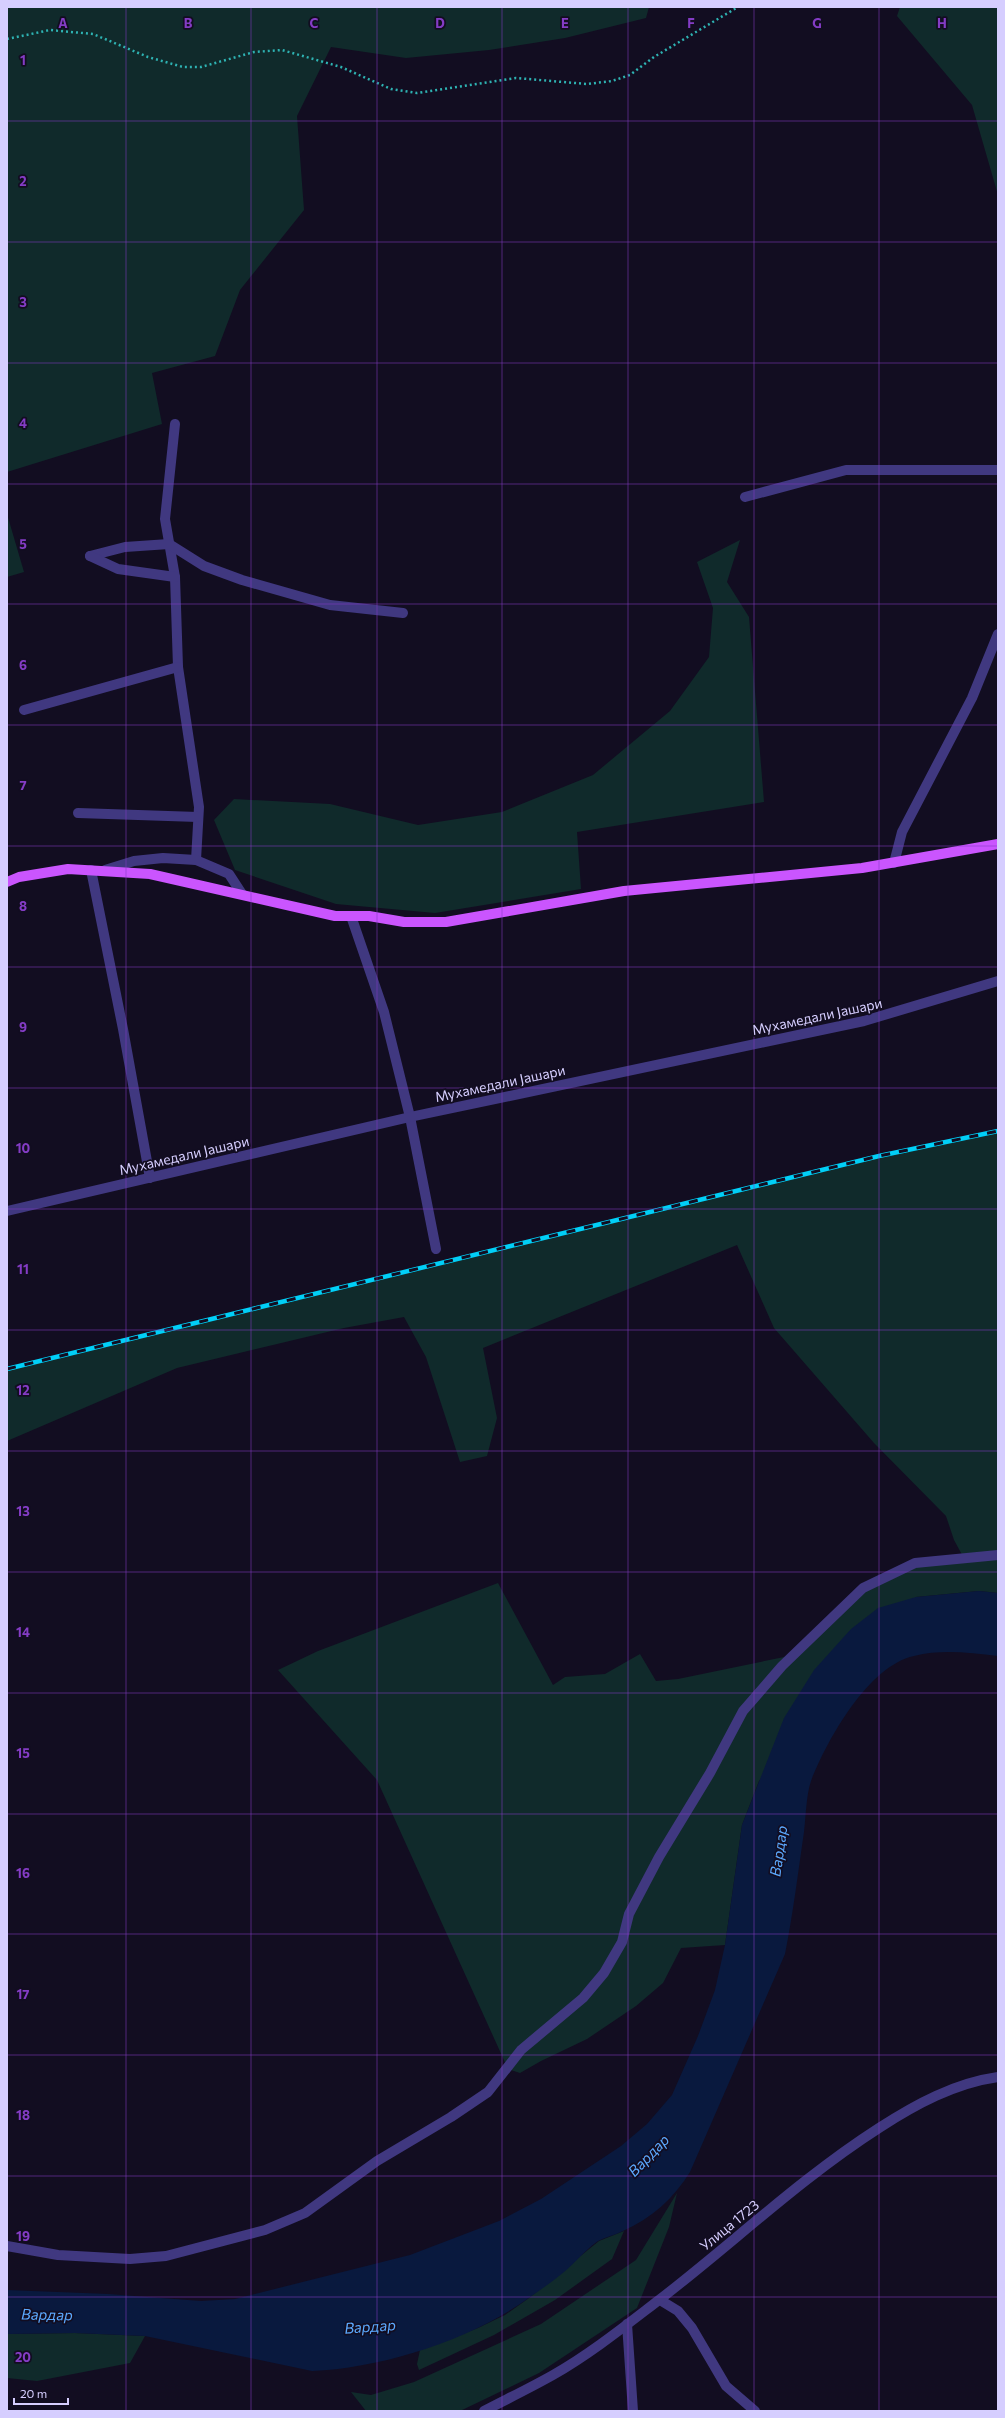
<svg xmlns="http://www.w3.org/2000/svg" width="1005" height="2418" viewBox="0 0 1005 2418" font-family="Commissioner,sans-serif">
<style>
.green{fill:#102a2b}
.water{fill:#09193e}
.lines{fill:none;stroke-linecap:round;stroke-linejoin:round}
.path{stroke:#2eb2b2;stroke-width:2.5;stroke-dasharray:2 3;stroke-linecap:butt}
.minor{stroke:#403880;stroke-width:10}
.major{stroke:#ca55fe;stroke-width:10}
.rail-casing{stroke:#01cff7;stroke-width:4.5}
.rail{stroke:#120d21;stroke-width:3;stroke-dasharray:9;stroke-linecap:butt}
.grid{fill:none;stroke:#843cc5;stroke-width:1;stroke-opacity:0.55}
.labels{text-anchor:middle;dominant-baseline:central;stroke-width:3.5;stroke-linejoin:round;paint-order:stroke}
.street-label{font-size:14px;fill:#d6ceff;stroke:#120d21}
.water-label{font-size:15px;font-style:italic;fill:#5ca9fe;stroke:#120d21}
.grid-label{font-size:13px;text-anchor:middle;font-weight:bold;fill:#843cc5;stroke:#120d21;stroke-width:3.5;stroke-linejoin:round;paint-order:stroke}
</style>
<rect width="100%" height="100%" fill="#120d21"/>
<g class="green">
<polygon points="7,7 649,7 646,18 565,38 489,50 406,58 331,47 297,116 304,210 240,290 215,356 152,373 162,424 7,472"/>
<polygon points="900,7 998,7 998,195 972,105 897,16"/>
<polygon points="7,514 24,572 7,577"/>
<polygon points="740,540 727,582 749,617 764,802 577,832 581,889 435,913 336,904 235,870 214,820 234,799 330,804 418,825 502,812 593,775 670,711 709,657 713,608 697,562"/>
<polygon points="998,1131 998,1593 979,1591 916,1597 759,1781 742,1825 725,1945 681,1948 663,1983 636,2006 587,2039 541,2061 520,2073 508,2069 377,1780 278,1670 318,1651 498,1583 553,1685 565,1677 605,1674 640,1654 656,1681 678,1679 794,1655 863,1588 915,1563 966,1562 954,1540 946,1516 874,1443 774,1328 737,1245 483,1348 497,1418 487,1456 460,1462 426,1357 404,1317 344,1328 177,1368 7,1441 7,1368 879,1156"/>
<polygon points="677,2193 669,2227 637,2308 539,2373 460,2411 366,2411 351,2392 371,2395 414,2382 541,2324 636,2260"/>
<polygon points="624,2231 612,2259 555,2300 494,2335 419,2370 417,2364 420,2350 478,2328 505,2315 529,2298 599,2241"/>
<polygon points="75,2333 145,2336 130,2363 37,2381 7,2378 7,2334"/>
</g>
<path class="water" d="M979 1591 998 1593V1656C969 1653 943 1649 914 1656 868 1666 827 1740 811 1781 806 1796 806 1816 804 1832 798 1873 793 1914 785 1954L690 2172C674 2198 652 2218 623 2231 615 2235 606 2237 598 2241 585 2250 576 2262 564 2272 553 2281 542 2289 530 2297 473 2339 383 2368 312 2371L145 2336 75 2333 7 2334V2290L108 2294 201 2301 235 2299 410 2255 499 2221 541 2199 621 2146 647 2124 672 2095 698 2036 715 1990 725 1945 742 1825 784 1718 814 1670 851 1629 878 1608 916 1597Z"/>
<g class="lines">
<polyline class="path" points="7,39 50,30 93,34 148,57 183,67 201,67 254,52 282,50 341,67 391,89 417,93 516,78 587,84 612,81 630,75 654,57 738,7"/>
<g class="minor">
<polyline points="175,424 165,519 175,577 178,667 199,807 196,860"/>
<polyline points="745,497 846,470 998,470"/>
<polyline points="90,556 125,547 169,544 204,566 242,580 330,605 403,613"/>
<polyline points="90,556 118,569 175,577"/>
<polyline points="24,710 178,667"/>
<polyline points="78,813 198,817"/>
<polyline points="894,863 902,832 972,698 998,634"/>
<polyline points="91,870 123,1029 150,1178"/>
<polyline points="105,870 134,861 163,858 196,860 229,874 242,894"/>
<polyline points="351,916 384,1012 410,1117 436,1249"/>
<polyline points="7,1211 410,1117 864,1021 998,981"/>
<polyline points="7,2246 58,2255 130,2259 166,2256 265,2230 305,2213 377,2161 451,2117 488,2092 521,2050 583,1998 604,1973 622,1942 629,1914 659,1857 710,1773 743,1711 782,1666 863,1588 915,1563 998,1555"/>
<polyline points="660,2300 678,2311 692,2328 726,2386 755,2411"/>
<polyline points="627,2324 633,2411"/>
<path d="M484 2411C507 2399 530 2388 553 2375 590 2354 625 2326 659 2300 733 2243 801 2178 879 2128 916 2104 955 2083 998 2077"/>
</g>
<polyline class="major" points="7,882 19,877 68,869 150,874 335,916 369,916 404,922 446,922 624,891 862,868 998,844"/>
<defs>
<polyline id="rail" points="7,1369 879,1156 998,1131"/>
</defs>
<use href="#rail" class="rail-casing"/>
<use href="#rail" class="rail"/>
</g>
<path class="grid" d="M126 7V2411M251 7V2411M377 7V2411M502 7V2411M628 7V2411M754 7V2411M879 7V2411M7 121H998M7 242H998M7 363H998M7 484H998M7 604H998M7 725H998M7 846H998M7 967H998M7 1088H998M7 1209H998M7 1330H998M7 1451H998M7 1572H998M7 1693H998M7 1814H998M7 1934H998M7 2055H998M7 2176H998M7 2297H998"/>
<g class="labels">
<g class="street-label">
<text transform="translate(817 1016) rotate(-12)">Мухамедали Јашари</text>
<text transform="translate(500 1083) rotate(-12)">Мухамедали Јашари</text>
<text transform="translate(184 1155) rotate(-13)">Мухамедали Јашари</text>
<text transform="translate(729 2225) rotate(-39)">Улица 1723</text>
</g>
<g class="water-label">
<text transform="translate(778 1851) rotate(-82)">Вардар</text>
<text transform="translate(648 2155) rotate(-46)">Вардар</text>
<text transform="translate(47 2314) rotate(1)">Вардар</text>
<text transform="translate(370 2326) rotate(-4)">Вардар</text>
</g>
</g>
<g class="grid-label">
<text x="63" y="28">A</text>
<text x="188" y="28">B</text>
<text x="314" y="28">C</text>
<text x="440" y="28">D</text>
<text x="565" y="28">E</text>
<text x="691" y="28">F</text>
<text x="817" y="28">G</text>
<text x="942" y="28">H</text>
<text x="23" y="65">1</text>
<text x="23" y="186">2</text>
<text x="23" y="307">3</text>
<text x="23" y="428">4</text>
<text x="23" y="549">5</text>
<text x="23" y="670">6</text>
<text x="23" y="790">7</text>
<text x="23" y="911">8</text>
<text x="23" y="1032">9</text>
<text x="23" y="1153">10</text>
<text x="23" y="1274">11</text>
<text x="23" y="1395">12</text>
<text x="23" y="1516">13</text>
<text x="23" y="1637">14</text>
<text x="23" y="1758">15</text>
<text x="23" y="1878">16</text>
<text x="23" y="1999">17</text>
<text x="23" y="2120">18</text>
<text x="23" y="2241">19</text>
<text x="23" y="2362">20</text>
</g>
<rect width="1005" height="2418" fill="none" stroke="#d6ceff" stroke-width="16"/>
<path d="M14 2398v6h54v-6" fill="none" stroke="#d6ceff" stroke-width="2"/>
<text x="20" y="2398" font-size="12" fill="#d6ceff" stroke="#120d21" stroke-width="3" paint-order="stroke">20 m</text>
</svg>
